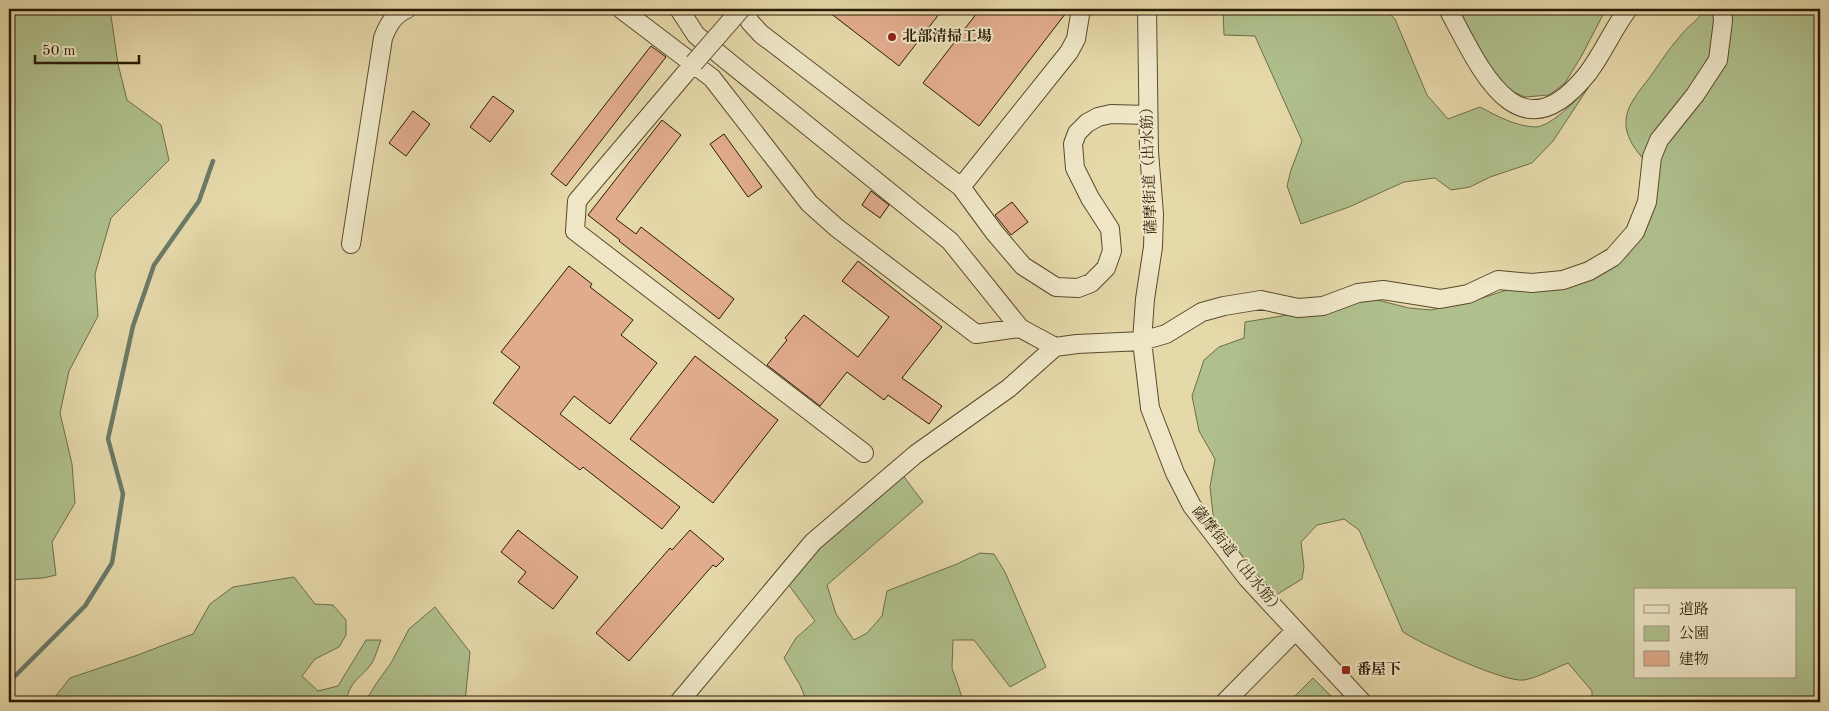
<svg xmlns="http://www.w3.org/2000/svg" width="1829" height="711" font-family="'Old Standard TT','Noto Serif JP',serif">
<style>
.green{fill:#afc08d;stroke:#6d6e48;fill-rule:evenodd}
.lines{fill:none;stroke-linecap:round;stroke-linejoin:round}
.stream{stroke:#6b7a68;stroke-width:4.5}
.building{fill:#e1ac8e;stroke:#2b1b04}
.minor-casing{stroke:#5a4a2d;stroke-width:20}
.minor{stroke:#eee6c7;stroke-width:18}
.minor-bridge-casing{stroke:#5a4a2d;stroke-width:20;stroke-linecap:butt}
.minor-bridge{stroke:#eee6c7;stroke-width:18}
.poi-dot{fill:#8f2418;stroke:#eee6c7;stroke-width:2}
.labels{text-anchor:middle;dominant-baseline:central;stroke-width:4;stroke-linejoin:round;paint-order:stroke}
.poi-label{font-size:15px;font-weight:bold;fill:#2b1b04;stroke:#eee6c7;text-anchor:start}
.street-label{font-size:15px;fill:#2b1b04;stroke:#eee6c7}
</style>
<rect width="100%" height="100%" fill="#e5d8a9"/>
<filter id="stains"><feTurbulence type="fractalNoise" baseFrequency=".004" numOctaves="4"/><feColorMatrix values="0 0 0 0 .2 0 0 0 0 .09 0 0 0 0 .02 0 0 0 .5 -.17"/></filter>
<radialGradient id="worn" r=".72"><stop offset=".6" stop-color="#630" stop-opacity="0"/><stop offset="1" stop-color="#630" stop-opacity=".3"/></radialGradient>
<path class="green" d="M9 9H110L118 64 127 100 161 125 169 160 111 218 95 274 98 316 69 371 60 413 72 464 75 503 52 542 56 575 43 578 9 580Z
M1223 9H1384L1395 19 1427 95 1448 119 1480 107C1497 116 1515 126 1535 127 1551 127 1577 99 1588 88L1553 141 1532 163 1490 177 1470 187 1451 190 1435 178 1404 182 1349 207 1301 224 1287 186 1291 170 1302 141 1255 36 1224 35Z
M1445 9H1606L1582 55 1565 83 1549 95 1525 97 1511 91 1496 77Z
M1705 9H1820V702H1592V691L1568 663C1555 668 1537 678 1524 680 1505 683 1421 644 1403 632L1359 530 1344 519 1317 525 1301 542 1304 567 1302 579 1276 595 1215 532 1210 487 1215 459 1199 431 1192 396 1204 360 1219 347 1244 338 1245 322 1319 310 1369 298 1409 308 1431 310 1473 301 1513 288 1565 286 1632 246 1656 172C1637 153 1615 131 1632 102 1637 93 1644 85 1650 77 1660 63 1670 47 1682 34 1690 24 1699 20 1705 9ZM1635 590H1795V677H1635Z
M895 465 923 502 827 585 836 614 854 640 867 633 882 616 887 591 957 564 980 553 994 554 1005 572 1046 667 1010 687 974 640H953L952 668 963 700 961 702H807L800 685 784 658 796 638 815 621 778 570Z
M294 577 315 604 333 605 346 620V635L339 647 315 659 302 676 318 691 338 686 366 640H381C378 647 376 656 372 663 362 678 350 679 346 702H51L70 678 135 656 193 634 210 604 233 587Z
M435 607 470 652 465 702H365L376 684 391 663 409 629Z
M1313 678 1337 702H1321L1319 701 1318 702H1289Z"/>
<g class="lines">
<path class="stream" d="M9 682 85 606 112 563 123 494 108 439 133 326 154 265 199 201 213 161"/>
</g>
<path class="building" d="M825 9H943L899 66Z
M980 9H1069L979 126 923 83Z
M651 46 666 57 566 186 551 174Z
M493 96 514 111 490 142 470 127Z
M413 111 430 124 406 156 389 143Z
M662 120 681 135 616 219 636 234 641 227 734 299 719 319 619 241 620 240 588 215Z
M724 134 762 187 748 197 710 144Z
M871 191 889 205 880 218 862 205Z
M1012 202 1028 222 1011 235 995 215Z
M858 261 942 327 902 378 942 406 929 424 888 395 884 400 847 372 820 406 767 365 787 340 785 338 804 315 858 357 889 317 842 281Z
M569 266 592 284 590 287 633 320 621 335 657 363 610 424 574 396 560 414 680 507 662 529 583 467 580 470 493 403 520 367 501 352Z
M695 356 778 420 713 503 630 439Z
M518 530 578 577 553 609 518 582 526 572 501 552Z
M690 530 724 559 716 567 713 565 629 661 596 633 670 548 672 550Z"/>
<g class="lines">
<defs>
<path id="minor" d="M621 9 712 78 809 203 837 228 976 334 1020 328
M679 9 696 35 725 59 950 241 1020 328 1055 347
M744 9 750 22 761 34 961 187 994 232 1023 266 1056 287 1078 288 1091 283 1106 268 1112 251 1110 229 1090 198 1075 168 1073 144 1077 133 1087 123 1098 117 1111 114 1148 115
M1147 9 1149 152 1154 214 1153 247 1145 299 1142 341 1150 408 1175 473 1192 506 1247 578 1362 702
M1448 9C1480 68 1518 161 1588 73 1603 53 1613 29 1628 9
M694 63 577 201 575 231 864 453
M961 187 1069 52 1076 39 1081 9
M351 244 383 38C388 25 394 14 407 9
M679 702 813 542 916 454 1009 388 1055 347 1077 344 1142 341 1166 334 1202 312 1224 306 1261 300 1298 308 1323 306 1358 293 1383 290 1440 299 1468 294 1498 280 1532 283 1563 280 1589 271 1613 257 1635 232 1647 202 1652 157 1659 140 1695 95 1718 60 1723 21 1722 9
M1225 702 1295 631"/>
</defs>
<use href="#minor" class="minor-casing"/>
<use href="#minor" class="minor"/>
<defs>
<path id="minor-bridge" d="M694 63 741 9"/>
</defs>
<use href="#minor-bridge" class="minor-bridge-casing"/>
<use href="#minor-bridge" class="minor-bridge"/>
</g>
<g class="poi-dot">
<circle cx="892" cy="37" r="5"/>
<rect x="1341" y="665" width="10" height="10" rx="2.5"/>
</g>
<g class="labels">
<g class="poi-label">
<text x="902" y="37">北部清掃工場</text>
<text x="1356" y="670">番屋下</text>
</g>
<g class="street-label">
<text transform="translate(1150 167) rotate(-92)">薩摩街道（出水筋）</text>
<text transform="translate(1237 561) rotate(51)">薩摩街道（出水筋）</text>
</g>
</g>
<rect width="1829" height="711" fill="none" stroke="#e5d8a9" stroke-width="30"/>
<rect x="10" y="10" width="1809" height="691" fill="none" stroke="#2b1b04" stroke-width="2.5"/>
<rect x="15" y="15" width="1799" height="681" fill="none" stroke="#2b1b04"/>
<rect x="1634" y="588" width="162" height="90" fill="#eee6c7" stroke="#a09579"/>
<rect x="1644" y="605" width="25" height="8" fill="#eee6c7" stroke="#a09579"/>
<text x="1679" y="614" font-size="15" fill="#2b1b04">道路</text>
<rect x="1644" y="626" width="25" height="15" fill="#afc08d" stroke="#a09579"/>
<text x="1679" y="638" font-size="15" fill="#2b1b04">公園</text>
<rect x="1644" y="651" width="25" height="15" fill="#e1ac8e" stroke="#a09579"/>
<text x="1679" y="664" font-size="15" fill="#2b1b04">建物</text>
<path d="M35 55v8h104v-8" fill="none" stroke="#2b1b04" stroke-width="2.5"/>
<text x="42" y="55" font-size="15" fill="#2b1b04" stroke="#eee6c7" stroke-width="4" paint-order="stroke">50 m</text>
<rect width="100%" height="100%" filter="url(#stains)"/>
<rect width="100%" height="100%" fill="url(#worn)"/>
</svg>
